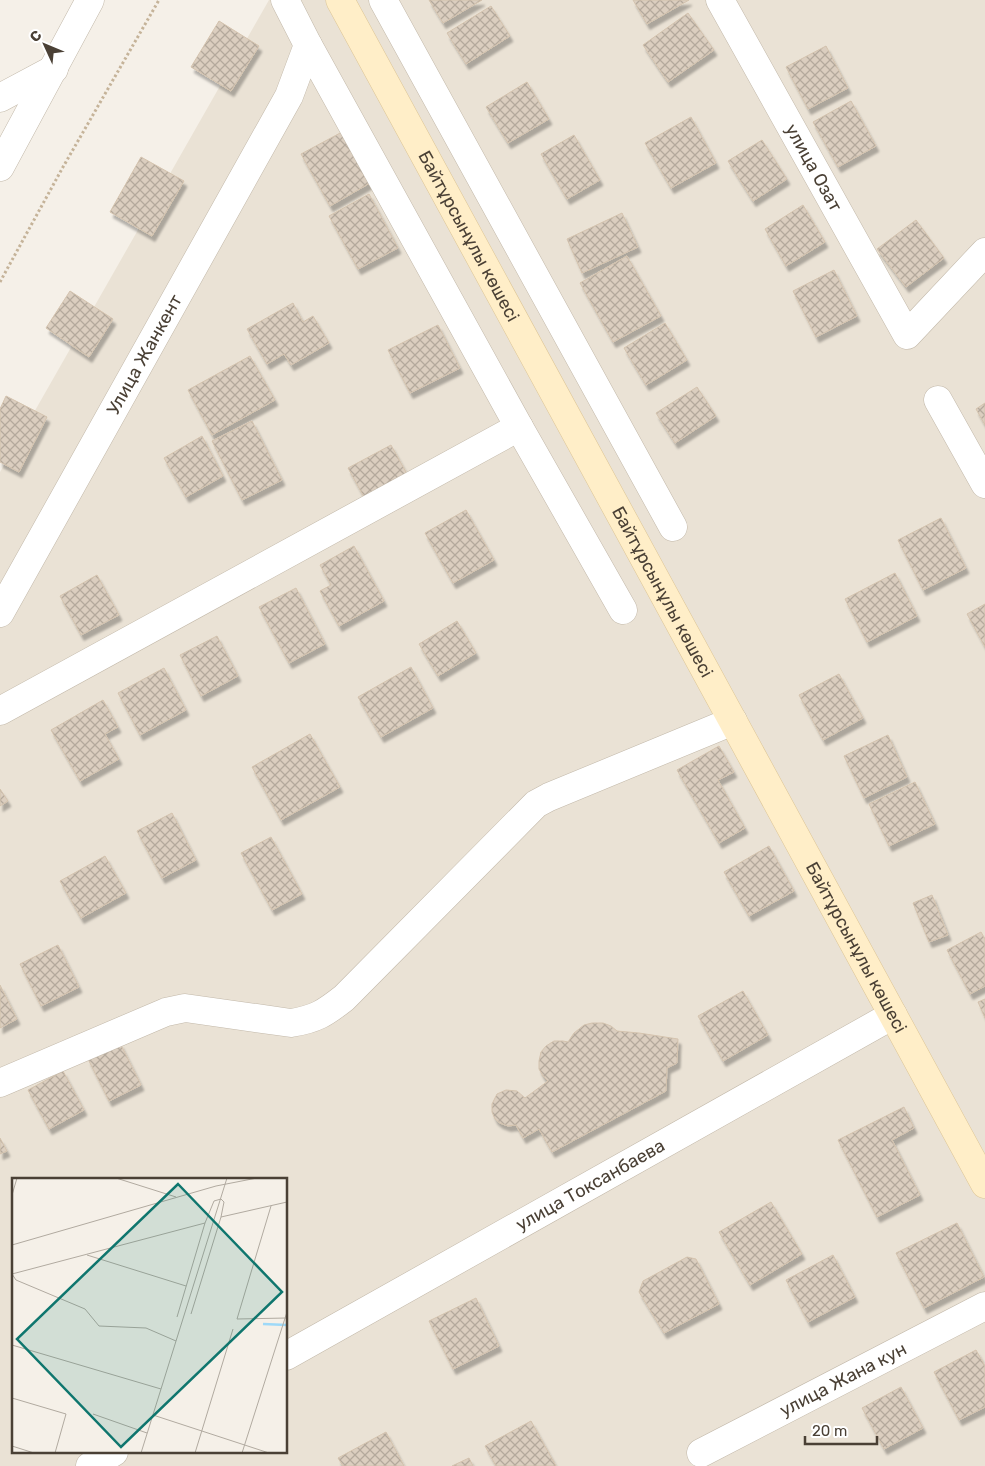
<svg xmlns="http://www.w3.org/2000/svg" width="985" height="1466" font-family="Rubik,sans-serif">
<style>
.residential{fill:#eae2d5;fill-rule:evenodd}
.building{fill:url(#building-cross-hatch);stroke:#d4c3ae;filter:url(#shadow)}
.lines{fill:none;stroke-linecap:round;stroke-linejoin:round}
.minor-casing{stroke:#c2b8a9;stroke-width:29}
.secondary-casing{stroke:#ddc595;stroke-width:29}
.path{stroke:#c5b399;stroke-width:3;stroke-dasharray:2.5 2.5;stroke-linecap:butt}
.minor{stroke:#fff;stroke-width:28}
.secondary{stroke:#ffeec8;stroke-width:28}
.labels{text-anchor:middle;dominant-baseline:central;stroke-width:4;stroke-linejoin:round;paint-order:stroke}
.street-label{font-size:18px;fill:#4a4035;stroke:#fff}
.inset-river{fill:none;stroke:#9ed9f8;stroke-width:2.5}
.inset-road{fill:none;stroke:#b1aaa0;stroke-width:1}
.view{fill:#0f766e;fill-opacity:0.15;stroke:#0f766e;stroke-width:2.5}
.inset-edge{fill:none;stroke:#4a4035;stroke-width:2.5}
</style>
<defs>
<pattern id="building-cross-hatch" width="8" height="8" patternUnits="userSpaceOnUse" patternTransform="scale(1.25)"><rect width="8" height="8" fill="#dbcebf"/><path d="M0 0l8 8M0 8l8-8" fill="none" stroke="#b4a99c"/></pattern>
<filter id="shadow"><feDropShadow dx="3" dy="5.5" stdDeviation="1" flood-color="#0004"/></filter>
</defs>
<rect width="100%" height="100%" fill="#f5f0e8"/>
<path class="residential" d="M269 0H985V1466H0V472ZM14 1180H286V1452H14Z"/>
<path class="building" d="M429 0H482L443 23Z
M633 0H689L647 24Z
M491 6 510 36 466 64 447 33Z
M688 13 714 50 668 82 643 45Z
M219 21 259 46 231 91 191 67Z
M826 46 848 88 808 109 786 67Z
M527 82 549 119 508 143 486 107Z
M851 101 876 146 838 167 813 122Z
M691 117 716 163 671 188 645 143Z
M342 132 370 183 330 206 301 154Z
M574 135 600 180 567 199 541 154Z
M762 140 787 179 753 201 728 161Z
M141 157 184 181 152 236 110 212Z
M369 194 398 248 358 269 329 216Z
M803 205 825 242 786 266 765 229Z
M622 213 638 247 582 273 567 239Z
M916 220 944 258 906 287 877 249Z
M627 256 661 316 613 342 580 283Z
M834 270 857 316 816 337 793 291Z
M70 291 113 319 89 357 46 328Z
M293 303 303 322 313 316 329 343 291 365 284 354 267 364 247 329Z
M665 323 687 360 646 385 624 348Z
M438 325 460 368 410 393 388 350Z
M250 356 275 400 212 435 188 390Z
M697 387 716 416 675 443 656 413Z
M6 396 47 417 19 472 0 462V409Z
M985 403V425L976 409Z
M252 421 282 480 242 500 212 441Z
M202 436 223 476 186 497 164 458Z
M391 445 407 474 364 497 348 468Z
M466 510 494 560 453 583 425 533Z
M941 518 966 568 923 590 898 540Z
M354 546 384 601 339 626 320 591 331 585 320 565Z
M895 573 917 616 867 642 845 599Z
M97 575 119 615 81 635 60 596Z
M296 588 325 644 289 663 259 607Z
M985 604V647L967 614Z
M457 621 476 653 438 676 419 644Z
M217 636 238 676 201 696 180 655Z
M411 667 433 708 381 737 358 697Z
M164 668 186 710 140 735 118 693Z
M839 674 863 718 823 740 799 695Z
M103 700 118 727 105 734 119 759 80 781 51 730Z
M310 734 340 787 281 820 252 767Z
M888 735 907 777 864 798 844 756Z
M719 746 734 772 718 780 745 828 719 843 677 770Z
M915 782 935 824 889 846 869 804Z
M0 789 8 801 0 806Z
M172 813 196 860 162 878 137 831Z
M271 837 302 894 272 910 241 853Z
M769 846 794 891 749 916 724 872Z
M105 856 126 893 81 918 60 881Z
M932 895 948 935 929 942 913 903Z
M981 932 985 939V986L970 994 947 950Z
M58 945 79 987 41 1006 20 964Z
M0 985 17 1019 0 1028Z
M743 991 768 1035 723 1061 698 1016Z
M985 999V1018L978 1002Z
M592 1023H603L611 1026 617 1031 639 1033 678 1039 677 1063 667 1068 666 1091 552 1152 539 1129 523 1138 516 1125 508 1126 500 1123 495 1119 492 1112V1104L497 1094 506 1090 517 1091 525 1098 548 1081 543 1076 539 1069V1061L541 1052 546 1046 554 1041H563L568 1042 574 1033 584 1025Z
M120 1043 141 1085 109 1101 88 1059Z
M63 1071 84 1110 49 1129 28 1090Z
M904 1107 914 1128 892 1140 920 1195 877 1217 838 1140Z
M0 1138 7 1151 0 1154Z
M771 1202 802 1254 750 1285 719 1232Z
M957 1223 984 1277 924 1308 896 1253Z
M833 1255 855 1297 808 1322 786 1280Z
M687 1257 696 1259 719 1304 664 1333 639 1292 643 1281Z
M476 1298 499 1346 453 1369 429 1321Z
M976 1350 985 1366V1407L959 1420 934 1372Z
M901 1387 923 1428 884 1449 862 1408Z
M531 1421 556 1466H496L485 1446Z
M386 1432 404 1466H343L338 1458Z
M469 1458 473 1466H452Z"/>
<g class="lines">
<defs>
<g id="minor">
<path d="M285 0 308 45"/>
<path d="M383 0 673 527"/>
<path id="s1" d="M720 0 907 335 985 252"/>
<path d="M0 98 54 69"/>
<path d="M0 167 90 0"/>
<path d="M938 400 985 484"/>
<path id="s2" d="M0 613 289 96 308 45 519 427 623 610"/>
<path d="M0 711 519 427"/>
<path d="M0 1083 166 1012 185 1008 291 1023C316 1019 325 1013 344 998L536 804 549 797 733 721"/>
<path id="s3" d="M286 1356 893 1015"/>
<path id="s4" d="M701 1453 985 1306"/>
<path d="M90 1466 114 1452"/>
</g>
<g id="secondary">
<path id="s5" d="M340 0 985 1184"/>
</g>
</defs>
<use href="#minor" class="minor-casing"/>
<use href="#secondary" class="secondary-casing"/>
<path class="path" d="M0 282 63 167 159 0"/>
<use href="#minor" class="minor"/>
<use href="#secondary" class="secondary"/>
</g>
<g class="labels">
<g class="street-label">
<text stroke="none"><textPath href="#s1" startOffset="192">улица Озат</textPath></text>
<text stroke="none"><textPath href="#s5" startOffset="269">Байтұрсынұлы көшесі</textPath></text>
<text stroke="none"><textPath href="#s2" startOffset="296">Улица Жанкент</textPath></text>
<text stroke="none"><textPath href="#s5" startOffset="674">Байтұрсынұлы көшесі</textPath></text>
<text stroke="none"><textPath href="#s5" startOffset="1079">Байтұрсынұлы көшесі</textPath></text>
<text stroke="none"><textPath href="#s3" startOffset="349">улица Токсанбаева</textPath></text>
<text stroke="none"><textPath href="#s4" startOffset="160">улица Жана кун</textPath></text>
</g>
</g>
<g transform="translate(12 1178)">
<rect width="275" height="275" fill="#f5f0e8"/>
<path class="inset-river" d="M251 146 275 147"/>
<path class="inset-road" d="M104 0 164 19M0 17 5 0M259 28 225 141 275 140M193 45 202 23 209 21 212 24 209 39M0 67 204 8 245 0M75 77 174 108M0 96 193 45 165 139M0 96 4 102 73 131 87 148 134 150 164 163M179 136 209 39 275 24M0 167 149 211M0 220 54 236 43 275M81 236 135 255M141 237 257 275M0 268 22 275M129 275 215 0M183 275 221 151M230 275 275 134"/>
<path class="view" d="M166 6 270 114 109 269 5 161Z"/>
<rect width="275" height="275" class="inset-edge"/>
</g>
<g transform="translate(45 45) rotate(314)" stroke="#ffffff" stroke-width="4" paint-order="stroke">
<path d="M0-4L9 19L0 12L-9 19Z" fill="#4a4035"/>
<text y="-8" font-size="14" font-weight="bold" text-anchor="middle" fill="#4a4035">С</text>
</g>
<path d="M805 1436v8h72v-8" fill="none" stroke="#4a4035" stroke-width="2.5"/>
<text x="812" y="1436" font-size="15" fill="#4a4035" stroke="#ffffff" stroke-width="4" paint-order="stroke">20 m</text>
</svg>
